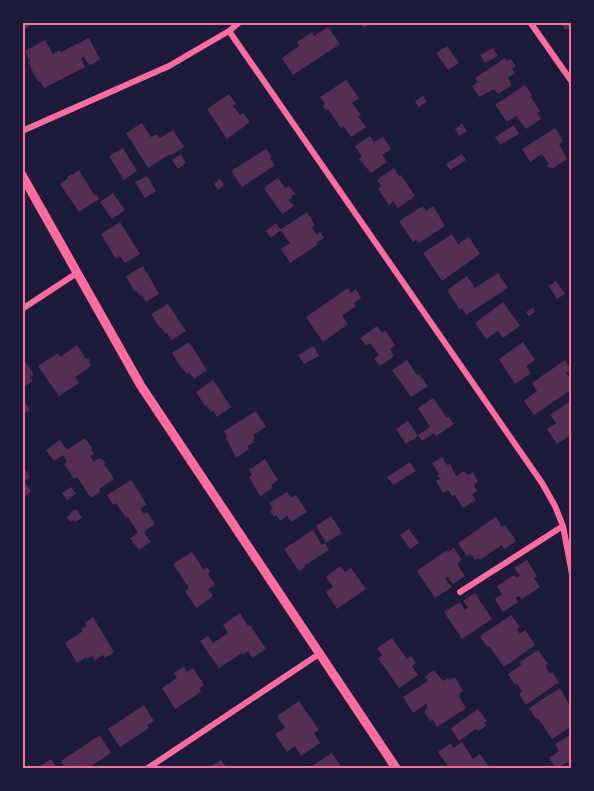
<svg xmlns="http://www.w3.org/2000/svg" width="594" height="791" font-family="Montserrat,sans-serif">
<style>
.building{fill:#542f53}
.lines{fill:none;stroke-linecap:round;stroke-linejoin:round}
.minor{stroke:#ff6b9d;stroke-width:6}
.tertiary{stroke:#ff6b9d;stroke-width:9}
.neatline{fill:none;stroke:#ff6b9d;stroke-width:2}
</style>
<rect width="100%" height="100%" fill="#1b1b3a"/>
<path class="building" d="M22 22H35L25 29Z
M360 22H375L370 26 369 24 364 28Z
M560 22H572V27L565 30Z
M328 27 340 44 293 75 282 58 299 46 297 42 312 32 314 36Z
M89 38 100 59 92 65 91 64 89 65 84 57 81 58 85 67 44 88 40 81 38 82 28 62 30 61 25 51 45 40 53 54 60 50 61 52Z
M447 46 459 63 448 70 436 53Z
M493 48 498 56 485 63 480 55Z
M505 58 507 61 511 59 516 66 512 69 515 73 508 78 512 85 498 94 494 89 479 97 472 86 478 82 475 78Z
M346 80 359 98 352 103 361 115 358 116 366 127 351 137 344 127 341 128 328 109 326 111 323 106 325 104 320 97Z
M525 85 532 95 530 96 540 111 537 113 541 119 526 129 516 116 507 122 495 105Z
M229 94 236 104 233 106 240 115 243 113 250 122 227 139 207 109Z
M423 96 427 102 418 107 415 101Z
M142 123 151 137 157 134 160 138 173 130 184 147 171 155 170 154 148 168 126 133Z
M462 124 467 131 459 136 455 129Z
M514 125 519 134 500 145 495 137Z
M555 128 563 141 559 144 567 159 552 169 551 167 549 168 547 165 549 164 542 154 530 162 522 149Z
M370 136 374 142 383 137 391 149 382 155 387 162 371 173 359 159 362 157 355 146Z
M123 148 137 171 124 180 109 156Z
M266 149 272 157 270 158 275 165 242 187 231 171Z
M181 154 186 163 178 169 172 160Z
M462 154 466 160 450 170 446 164Z
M394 168 399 176 401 175 415 196 398 208 393 201 389 205 378 189 381 186 377 180Z
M79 170 94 195 96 194 99 199 79 212 60 184 68 178 67 177 71 174 72 175Z
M147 176 156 191 145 198 135 182Z
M278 178 285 188 289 186 295 194 291 196 292 198 289 200 294 206 282 214 264 188Z
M220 179 224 185 218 190 214 184Z
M113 193 125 210 112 219 100 202Z
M423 206 426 211 433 206 445 226 419 243 416 240 413 242 399 221Z
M307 212 315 225 312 227 317 235 320 232 324 238 316 243 318 244 290 263 281 249 290 243 280 230Z
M120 222 140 254 125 263 120 256 116 259 101 234Z
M276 223 281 230 271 238 266 231Z
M452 234 458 244 469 237 480 254 442 281 423 253Z
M143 266 159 294 146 302 142 295 140 296 136 290 134 291 126 276Z
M498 273 508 288 466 315 462 308 460 310 447 290 467 276 475 288Z
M556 281 565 294 557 299 549 286Z
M348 288 351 293 356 289 361 298 354 303 356 306 342 316 348 324 323 342 306 317Z
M503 302 520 326 503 338 498 331 486 339 475 323Z
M168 304 186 331 172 340 167 333 165 334 161 327 160 328 151 314Z
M533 308 535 312 529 316 526 312Z
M377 326 382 333 385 330 395 345 390 349 394 356 380 366 374 359 379 355 370 343 366 346 360 338Z
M189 342 207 370 194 379 189 372 187 374 182 368H181L172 353Z
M523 342 535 360 526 366 531 373 515 384 499 359Z
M77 345 86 359 88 358 90 361 89 362 91 366 75 377 79 383 59 396 38 366 58 353 60 357Z
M314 346 319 356 304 364 298 355Z
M24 359 34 375 30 377 33 381 22 388V360Z
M407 360 417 375 419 374 428 386 411 397 392 370Z
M565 360 571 370 566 373 572 380V389L534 415 524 401 537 391 532 383Z
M213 380 231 407 217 417 213 410 211 412 206 405 205 406 196 392Z
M22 398 30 410 22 415Z
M433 398 447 418 449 417 454 424 436 436 434 433 422 441 418 435 430 427 418 408Z
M572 400V434L557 444 547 429 556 423 550 415Z
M256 411 266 427 253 435 255 439 253 440 254 442 248 446 249 449 236 458 226 438 227 436 224 431Z
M408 421 418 436 406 444 396 429Z
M85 438 92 448 91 449 94 454 90 456 94 462 99 458 103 460 105 463 104 466H106L114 479 99 489 100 492 91 498 77 477 74 479 64 464 67 462 63 455 54 461 46 450 60 440 67 450Z
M442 457 447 465 450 464 456 476 464 471 468 475 473 472 478 481 474 486 477 491 472 494 476 500 463 508 455 495 452 496 448 490 443 493 436 481 440 479 437 475 439 474 432 463Z
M265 459 278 480 271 485 273 488 260 496 249 477 252 475 249 470Z
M410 462 416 471 393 485 387 477Z
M22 465 30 477 24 481 31 492 22 498Z
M131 480 147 505 140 508 144 514 147 512 155 524 144 532 151 542 139 550 130 538 138 533 128 517 126 518 116 503 113 505 107 495Z
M71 487 76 494 67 500 62 493Z
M287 492 291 498 296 495 307 512 291 522 287 516 280 521 276 515 274 517 270 511 273 509 269 503Z
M76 509 82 518 75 522 73 520 70 522 67 517 71 514 70 513Z
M331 516 342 533 326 543 316 526Z
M496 517 502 527 505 525 516 541 504 549 502 545 480 560 479 558 475 560 470 554 467 556 458 543Z
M409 529 419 543 410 549 400 535Z
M313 530 322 545 325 543 329 550 304 566 305 567 299 571 284 549Z
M454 548 462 560 457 564 465 576 453 584 448 577 445 579 452 587 435 598 417 571 447 550 448 552Z
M192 552 204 570 207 567 210 572 208 574 215 585 208 589 213 596 196 608 185 591 189 588 173 564Z
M527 560 537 576 534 578 540 587 522 599 519 596 516 598 518 602 503 612 495 599 502 594 497 586 514 575 516 578 520 576 514 568Z
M340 566 345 572 351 568 366 589 337 609 326 592 333 587 326 577Z
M475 593 492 619 462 639 444 612 460 602 465 610 468 608 463 601Z
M240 613 248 626 250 625 266 649 252 658 248 651 243 655 242 653 219 668 200 641 208 636 213 643 228 633 223 625Z
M511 615 520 627 517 629 520 634 525 630 535 645 504 667 489 646 487 647 480 636Z
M93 617 114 652 105 658 103 655 95 660 92 656 87 659 86 657 77 663 65 643 83 631 81 629 87 626 85 623Z
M392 638 407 659 411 656 416 663 412 666 418 675 399 688 378 658 382 655 377 648Z
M538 650 548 664 545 665 550 674 552 672 559 682 526 705 519 694 522 692 517 683 515 685 508 674 521 665 520 662Z
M184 667 187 672 193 668 204 685 199 688 201 692 175 709 162 688 177 678 174 673Z
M434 670 443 681 448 678 449 680 455 677 463 691 459 694 460 696 459 697 466 708 437 727 433 720 430 721 424 711 428 708 426 704 413 713 403 697 428 681 425 676Z
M560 688 570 706 572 705V726L552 739 538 718 536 719 529 708Z
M299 701 319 730 314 733 320 743 301 756 295 746 287 752 275 734 285 728 277 716Z
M144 705 154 721 147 725 149 728 120 747 108 729Z
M478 709 487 721 484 723 486 726 478 731 476 729 459 741 451 728Z
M572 734V767L568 762 556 768 549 758 559 751 555 744Z
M100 735 111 753 88 768H66L61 761Z
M462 742 473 759 480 754 490 768H449L438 752 451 743 453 748Z
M332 753 342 768H315L313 765Z
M51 759 57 768H37Z
M221 760 227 768H208L218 762Z"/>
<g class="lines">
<path class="minor" d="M530 22 572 82
M229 31 542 483 555 506 563 526 572 574
M22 131 169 66 229 31 240 22
M22 309 77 273
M460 592 563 526
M148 768 319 654"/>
<path class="tertiary" d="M22 175 141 386 396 768"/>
</g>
<rect width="594" height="791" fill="none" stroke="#1b1b3a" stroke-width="48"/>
<rect x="24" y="24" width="546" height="743" class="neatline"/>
</svg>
